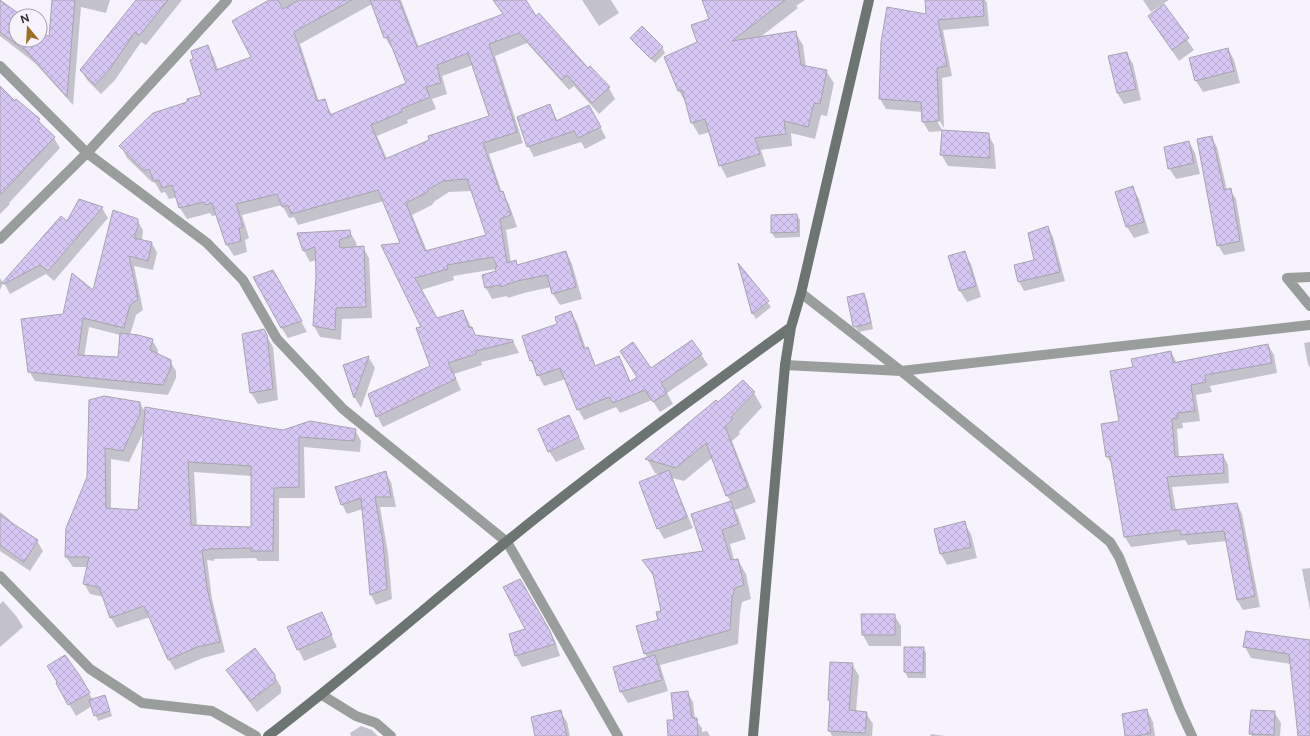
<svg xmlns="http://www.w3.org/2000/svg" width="1310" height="736" font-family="Figtree,sans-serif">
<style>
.shadow{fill:#0003;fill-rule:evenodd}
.building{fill:url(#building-cross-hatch);stroke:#a7a4ae;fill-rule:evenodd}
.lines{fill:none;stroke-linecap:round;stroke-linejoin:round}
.street{stroke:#999e9c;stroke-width:10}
.secondary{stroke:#6d7572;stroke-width:10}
</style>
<defs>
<pattern id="building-cross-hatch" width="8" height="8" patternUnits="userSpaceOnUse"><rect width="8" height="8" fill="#d7c7f5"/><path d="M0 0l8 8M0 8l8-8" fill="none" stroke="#b9abd2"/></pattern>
</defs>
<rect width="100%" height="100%" fill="#f6f3fd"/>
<path class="shadow" d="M0 0 20 16H16V40H40V31L50 39 53 0H110L106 13 81 7 73 105 35 63 0 36Z
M137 0H182L146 45 141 42 115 80 101 94 87 80 81 70Z
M271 0H401L419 48 504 15 493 0H524L536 17 587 70 609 88 615 99 599 114 574 86 569 90 527 43 495 56 523 143 489 154 502 193 509 204 517 227 506 230 511 263 515 262 518 266 566 252 572 264 582 299 560 305 553 294 551 287 524 293 508 298 507 296 492 299 486 288 483 275 497 271 496 269 453 276 454 280 421 290 437 319 463 311 476 336 513 341 519 353 481 362 482 365 454 374 461 390 383 427 377 416 431 366 402 244 384 201 298 225 294 217 289 218 282 205 242 215 249 238 245 240 247 252 234 256 227 245 217 215 212 216 210 213 187 219 180 208 177 197 169 199 165 192 161 193 154 181 152 182 127 158 121 146 189 102 202 95 195 59 208 46 214 58 218 70 253 57ZM372 4 385 37 392 49 393 48 407 84 332 115 324 100 319 102 300 44ZM473 65 490 117 387 159 377 136 408 123 407 120 436 109 432 99 447 94 442 76ZM472 191 487 236 427 251 412 215 432 205 435 201 449 192Z
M582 0H611L619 13 599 26Z
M703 0H805L796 6 798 8 759 38 795 32 803 45 806 67 826 71 834 83 827 116 821 115 815 139 791 133 792 146 761 150 766 166 727 178 720 165 710 132 699 135 692 123 686 103 679 91 665 57 698 43 710 20Z
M926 0H985L987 3 989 26 943 30 952 76 942 78 944 128 937 117 935 118 943 131 988 134 994 145 996 169 948 166 941 154 943 131 929 132 923 122V112L886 109 880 99 927 15Z
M1143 0H1169L1151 12Z
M1164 6 1194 50 1179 61 1149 17Z
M632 38 662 47 665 53 655 63 635 44Z
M1228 49 1234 60 1240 83 1203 92 1196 81 1190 58Z
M1126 53 1133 64 1141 100 1124 104 1117 93Z
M0 87 15 102 39 120 43 128 54 138 60 148 9 203 10 204 0 214Z
M550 105 558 122 595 117 606 138 585 149 581 142 534 157 528 146Z
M1211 137 1217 147 1227 190H1230L1236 199 1245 251 1224 255 1218 245Z
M1189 142 1195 153 1200 174 1176 179 1169 168Z
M1132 187 1139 199 1149 233 1134 238 1127 227Z
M80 201 102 208 108 218 54 281 46 274 10 294 4 283 67 223Z
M797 215 800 220V237L775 238 772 233Z
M137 220 143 230 142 241 152 243 157 253 153 270 134 266 143 310 136 315 130 335 152 340 158 350 157 355 170 361 176 371V378L168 395 35 381 29 371 64 315 94 292ZM89 327 120 335 119 358 84 357Z
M1048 227 1053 237 1065 281 1024 291 1019 282 1015 265 1036 260Z
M349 231 356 242 357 248 363 247 369 258 372 318 342 319 341 340 320 337 314 326 317 275 316 260 310 262 304 251Z
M964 253 971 264 981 297 967 302 960 291 950 257Z
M740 267 771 307 756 319 753 314Z
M0 278 3 283 0 290Z
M279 282 307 332 288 338 281 327Z
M863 295 867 300 873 329 859 332 854 325Z
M571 312 577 323 586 349 587 348 596 366 619 357 625 368 631 383 692 341 708 365 667 393 673 404 660 412 652 400 620 413 616 407 584 420 578 409 566 379 544 386 531 361 523 337 559 324Z
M263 330 273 347 278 400 258 404 251 393Z
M1310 342V368L1308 364 1304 343Z
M1268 345 1274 355 1277 373 1210 386 1212 392 1196 395 1200 421 1182 423 1183 428 1177 429 1179 457 1223 455 1228 465 1229 483 1172 487 1176 511 1237 504 1242 514 1260 607 1243 610 1237 600 1227 541 1188 545 1185 540 1131 547 1125 537 1113 466 1107 457 1121 422 1134 367 1171 352 1177 363Z
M369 358 375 368 361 408 355 398 345 365Z
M754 393 762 407 739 432 740 434 732 441 756 502 735 510 738 516 746 539 730 544 734 560H738L746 574 751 599 742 602 740 613 738 644 660 665 668 691 628 703 621 692 614 667 647 658 645 653 662 612 655 579 643 560 704 552 731 502 727 496 712 458 684 481 672 478 693 528 664 539 658 528 661 475 655 473 647 459 718 403Z
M90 401 139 402 146 413 283 431 355 430 361 441 360 452 304 447 305 498H279V561H258L256 558 214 559V561L207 560 212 599 225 652 203 658 175 670 169 660 150 617 117 628 111 618 104 597 90 594 84 583 88 567H73L66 557 88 478ZM145 429 139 511 111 509V459L129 462ZM194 472 252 476V528L197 526Z
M569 416 585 449 556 462 549 451Z
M385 472 391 482 396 507H380L388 553 392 599 376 605 371 595 363 509 347 514 342 504Z
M0 512 10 520 12 524 37 541 43 551 30 571 0 551Z
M964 523 971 534 977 558 947 565 941 554Z
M1310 568V610L1302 569Z
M520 580 556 643 560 656 522 667 516 656 526 629Z
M3 601 17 617 23 627 0 647V604Z
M321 613 337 647 304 661 288 628Z
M894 615 901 626V646H869L863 635Z
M1310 641V716L1291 664 1251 658 1245 647Z
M905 648H923L926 653V678H908L905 672Z
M852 664 859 676 856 712 866 713 873 724 872 736H832L829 730 831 704 829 700Z
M228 670 274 675 281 687V693L257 712 234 681Z
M79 677 93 700 105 696 112 716 98 721 92 706 76 716 57 683Z
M687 692 693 702 695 719 702 728V732L707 731 710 736H669Z
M1147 710 1153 722 1155 736H1126Z
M560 711 567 722 570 736H536Z
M1274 712 1281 723 1280 736H1252L1250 733Z
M361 726 372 730 378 736H351L350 733Z
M931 734 945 736H930Z"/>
<path class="building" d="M0 0 22 16H16V40H40V30L49 37 52 0H75L67 97 26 51 0 32Z
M136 0H168L139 36 135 32 109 70 95 85 80 70Z
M269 0H278L283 9 299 0H352L294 32 317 101 325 99 330 115 406 83 388 37 384 38 370 0H399L417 47 503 14 493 0H526L536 16 539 13 588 68 590 66 610 87 592 103 567 75 562 80 519 33 489 44 517 132 483 143 500 192 503 191 511 215 500 219 507 263 516 260 517 265 566 251 576 287 552 294 547 275 517 281 501 287 500 285 485 288 482 275 496 271 495 268 497 267 493 257 447 265 448 269 415 278 437 318 463 310 469 328 472 327 475 335 513 340V342L475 351 476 354 448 363 456 379 376 417 368 394 430 366 416 328 421 327 381 245 400 243 378 190 291 214 288 205 282 207 277 194 236 204 243 227 239 228 241 241 226 245 212 203 205 205 204 202 179 208 172 185 162 188 159 180 154 182 149 169 144 171 119 146 153 113 187 102V99L201 95 190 60 193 59 191 51 208 45 216 70 251 57 232 21ZM468 53 489 116 428 136 429 140 385 159 371 125 402 112 401 109 430 97 426 87 441 83 437 65ZM467 179 486 235 425 251 406 203 426 193 429 189 443 181Z
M702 0H785L732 41 796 31 801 65 827 70 820 104 814 103 808 127 784 121 786 134 755 138 760 154 719 166 705 119 691 123 682 90 678 91 664 57 697 42 691 25 709 19Z
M925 0H983L984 16 938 20 947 66 937 68 939 121 922 122 921 102 879 99 881 42 887 7 926 14Z
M1164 4 1189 38 1172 50 1148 16Z
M642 26 663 47 651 59 630 38Z
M1228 48 1234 71 1195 81 1189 58Z
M1127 52 1136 89 1117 93 1108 56Z
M0 86 15 101 16 99 40 119 38 121 55 137 0 195Z
M550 104 556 121 589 105 601 127 578 138 574 131 527 147 517 117Z
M942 130 989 133 990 158 940 155Z
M1212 136 1224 190 1231 188 1240 241 1217 246 1197 139Z
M1189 141 1194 163 1168 169 1164 147Z
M1133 186 1144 222 1126 227 1115 192Z
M79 199 103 207 48 271 40 265 4 284 2 283 61 216 67 221Z
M113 210 138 219V226L134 238 152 242 148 261 129 256 138 299 130 305 124 328 83 318 78 355 118 357 120 333 138 335 153 339 150 350 171 360V367L163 385 28 372 21 319 63 314 72 273 93 290Z
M797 214 798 232 771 233V215Z
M1048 226 1060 272 1018 282 1014 265 1034 260 1028 233Z
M350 230 351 236 339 240 340 248 364 246 366 307 336 308 335 330 313 326 316 275 315 247 303 251 297 233Z
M965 251 976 286 959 291 948 256Z
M738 263 769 301 752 314Z
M273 270 302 321 281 328 253 277Z
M864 293 871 323 855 327 853 326 847 297Z
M571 311 584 349 588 347 595 366 619 356 630 382 637 377 620 351 633 342 651 368 692 340 702 354 661 383 667 393 653 402 645 390 613 403 609 397 577 410 560 368 537 376 532 360 530 361 522 336 557 324 555 317Z
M264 329 267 335 273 389 250 393 242 334Z
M1268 344 1272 363 1205 375 1206 382 1191 385 1195 411 1177 413 1178 418 1172 419 1175 457 1223 454 1224 473 1167 477 1172 510 1237 503 1255 596 1237 600 1224 531 1181 535 1180 530 1124 537 1110 456 1106 457 1101 424 1119 421 1110 371 1133 367 1131 359 1171 351 1173 363Z
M369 356 354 398 343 365Z
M743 380 755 392 731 417 733 419 725 426 748 487 726 496 706 443 676 468 645 459 716 400 718 402Z
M104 396 140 402V414L123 451 105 448 106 508 138 510 145 407 283 430 310 421 356 429 354 441 299 437V487L274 488 273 551H251V548L208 549V550H202L207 588 220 642 197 647 168 660 144 606 110 618 99 587 83 584 89 557H65L66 528 87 477 89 400ZM188 462 251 466V527L191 525Z
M569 415 579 437 548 452 538 429Z
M669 470 687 517 657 529 639 482Z
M386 471 391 497H375L383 542 387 589 370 595 361 498 341 505 335 487Z
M731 501 738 524 722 530 731 560 738 559 744 585 735 588 732 598 730 630 644 654 636 626 658 620 656 612 661 611 653 574 642 560 703 551 691 514Z
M0 515 38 540 24 562 0 545Z
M965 521 971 547 940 554 934 529Z
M520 579 550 631 555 644 515 656 509 634 525 629 503 587Z
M322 612 332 635 297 650 287 627Z
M861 614H895V635H862Z
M1246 631 1310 640V736H1298L1289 654 1243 647Z
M904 647H924L923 673 904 672Z
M255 648 275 675V682L250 701 226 670Z
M65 655 80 676 90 693 68 705 56 683 57 682 47 666Z
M655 655 662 680 620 692 613 667Z
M830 662 853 663 849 710 867 712 865 733 828 731 830 700H828Z
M688 691 692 718H697L698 736H668L667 720H674L671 693Z
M105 695 110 711 94 716 89 700Z
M1147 709 1151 733 1136 736H1125L1122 714Z
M561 710 567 736H535L531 717Z
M1251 710 1275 711 1274 735 1249 734Z"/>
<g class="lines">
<path class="street" d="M0 66 87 153 207 243 243 280 277 339 343 409 507 542 618 736
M0 239 87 153 227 0
M1287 278 1310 306
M1287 278 1310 277
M801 293 901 371 1110 542 1119 557 1180 710 1192 736
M785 365 901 371 1310 325
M0 576 90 669 142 703 212 711 256 736
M322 695 356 716 376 723 391 736"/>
<path class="secondary" d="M268 736C349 674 426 607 506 542 598 467 695 397 791 327
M753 736 785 365 791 327 801 293 869 0"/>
</g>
<g transform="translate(28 28) rotate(342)"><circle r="19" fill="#f6f3fd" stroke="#a5a3ab"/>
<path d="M0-3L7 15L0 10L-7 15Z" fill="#9e6d21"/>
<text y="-6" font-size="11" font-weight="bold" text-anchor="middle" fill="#2c2b2f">N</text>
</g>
</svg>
